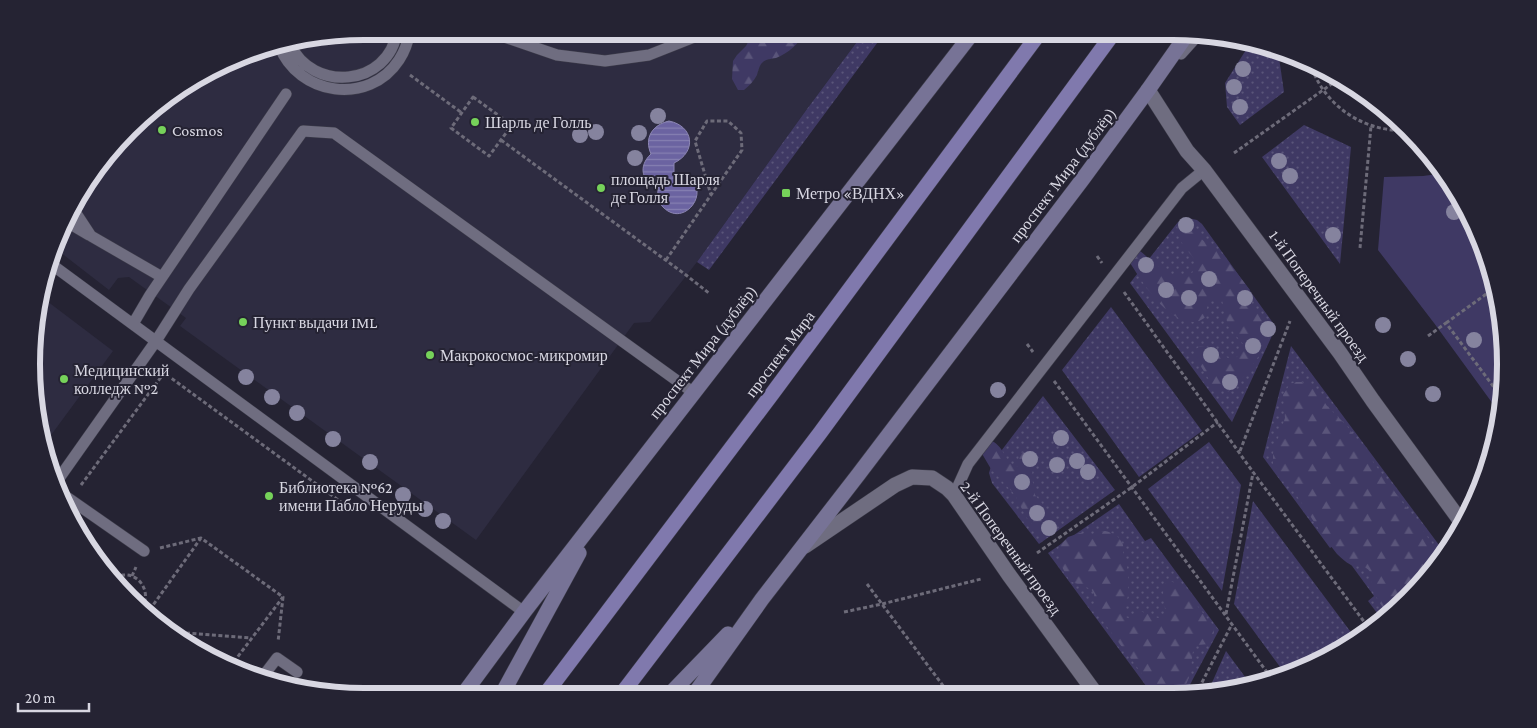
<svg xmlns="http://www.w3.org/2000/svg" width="1537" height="728" font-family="'Crimson Pro',serif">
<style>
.built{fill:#2e2c41}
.grass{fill:url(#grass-dots)}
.forest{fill:url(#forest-firs)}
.park{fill:#3f3964}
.water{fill:url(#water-rules);stroke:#8c86b4}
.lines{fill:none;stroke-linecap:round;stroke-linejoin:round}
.lane-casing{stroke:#3e3d4a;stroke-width:12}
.street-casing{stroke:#3e3d4a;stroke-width:16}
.secondary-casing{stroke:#3e3d4a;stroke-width:16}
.primary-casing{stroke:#3e3d4a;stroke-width:16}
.path{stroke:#6d6b79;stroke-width:3;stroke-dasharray:4 2.5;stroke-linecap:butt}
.lane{stroke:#6f6d80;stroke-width:11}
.street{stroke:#6f6d80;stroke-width:15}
.secondary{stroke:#777396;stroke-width:15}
.primary{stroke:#8079ad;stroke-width:15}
.tree{fill:#85839e}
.poi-dot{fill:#76d25a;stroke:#252333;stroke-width:2}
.labels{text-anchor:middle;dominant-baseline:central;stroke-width:4;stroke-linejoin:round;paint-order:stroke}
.poi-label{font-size:16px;fill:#d8d7e2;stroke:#252333;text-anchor:start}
.street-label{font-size:16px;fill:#d8d7e2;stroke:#252333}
.rim{fill:none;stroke:#d8d7e2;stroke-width:6}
</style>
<defs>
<pattern id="grass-dots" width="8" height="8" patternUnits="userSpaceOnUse" patternTransform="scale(1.25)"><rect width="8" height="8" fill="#3f3964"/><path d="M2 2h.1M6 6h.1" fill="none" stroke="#5a557a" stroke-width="1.8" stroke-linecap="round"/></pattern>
<pattern id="forest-firs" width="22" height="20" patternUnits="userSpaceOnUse" patternTransform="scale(1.25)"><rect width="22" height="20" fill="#3f3964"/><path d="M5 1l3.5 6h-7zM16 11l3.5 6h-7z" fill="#5a557a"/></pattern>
<pattern id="water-rules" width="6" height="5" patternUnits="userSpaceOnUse" patternTransform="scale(1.25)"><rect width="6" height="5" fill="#6b63a1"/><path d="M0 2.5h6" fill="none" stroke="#8680b2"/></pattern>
</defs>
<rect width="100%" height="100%" fill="#252333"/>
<path class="built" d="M364 31H865L807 109 697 262 650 322 634 323 476 540 180 326 186 318 129 277 118 278 109 290 56 249 76 197 145 114 198 76 257 49Z
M39 295 113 351 43 446 34 408 38 299Z"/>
<path class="grass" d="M865 31H886L709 270 697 262 807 109Z
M1251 42 1278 51 1284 92 1240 125 1227 107 1225 83Z
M1304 125 1351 147 1340 264 1262 157Z
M1188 218 1197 220 1202 224 1276 327 1232 422 1130 283 1178 222Z
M1111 307 1202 431 1139 477 1062 370Z
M1291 346 1445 553 1437 566 1383 621 1368 601 1374 596 1336 544 1330 548 1263 457Z
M1043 396 1115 490 1039 544 992 483 989 473 992 463Z
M1209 442 1241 485 1222 591 1148 489Z
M1253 501 1356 639 1301 671 1286 675 1234 604Z
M1119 504 1145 541 1151 538 1219 630 1185 694H1152L1048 553Z
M1226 651 1251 685 1217 694H1207Z"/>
<path class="forest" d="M754 31H804C800 44 788 53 776 58 771 59 765 59 761 64 759 67 758 71 757 75 754 81 749 86 744 90H738L732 79 733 61 737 55 746 46Z
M1184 220 1192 222 1200 238 1223 255 1250 290 1253 308 1272 328C1268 348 1243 379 1228 392L1215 389 1195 357V350L1200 346 1215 349 1228 358 1234 359 1239 355 1243 344 1228 326 1222 300H1208L1206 317C1202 319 1199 322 1195 322 1166 323 1142 281 1128 260V254L1140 251C1154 262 1175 286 1193 272L1195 260C1187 249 1174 238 1178 224Z
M1296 382H1302L1313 387 1318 392 1327 406 1347 426 1442 557 1437 566 1388 616 1370 587C1373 578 1372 568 1361 566 1358 566 1356 566 1353 566 1348 564 1341 558 1337 554 1314 526 1298 492 1273 465V453L1285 418 1283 395 1290 384Z
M992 441C1005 448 1004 460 1015 467L1018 466 1019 453 1025 452 1031 455 1033 461 1032 477 1035 495 1045 507 1053 521 1054 533 1049 537H1044L1041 535 1026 517 1015 495 991 469 981 452Z
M1105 531C1111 532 1118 535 1121 541 1124 544 1123 548 1123 552 1124 557 1126 562 1127 567 1129 576 1128 586 1128 595 1127 604 1121 608 1126 617L1132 620 1135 614 1140 611 1158 618 1164 616C1168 604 1158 592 1167 582H1173L1184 589 1214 627 1213 640 1209 644 1197 645 1193 651 1190 675 1182 694H1157L1096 612 1094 594 1091 589 1072 582 1068 578 1061 565 1058 552 1059 546 1068 537 1080 533 1092 534Z"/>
<path class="park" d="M1445 173 1450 179 1480 236 1499 299 1506 364 1501 415 1434 323 1378 250 1384 177 1423 176Z"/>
<path class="water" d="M669 121C694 126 697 152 674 163V173C720 179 687 232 663 207 657 201 657 193 659 185 641 183 638 166 651 154 644 138 652 125 669 121Z"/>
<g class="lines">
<defs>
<path id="lane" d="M487 31 557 55 605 61 649 55 697 36 704 31
M290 44C312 93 389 87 397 31
M279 45C298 96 369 106 399 60 405 51 408 42 410 31
M1181 54 1199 34
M72 207 91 236 162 277
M67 222 89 235
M51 264 524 612
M133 324 150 295 286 94
M55 484 156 341 189 289 303 131 334 133 694 393
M58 491 144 551
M954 495 968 464 1182 188 1204 170
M261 679 277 658 297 672"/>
<path id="street" d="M1148 90 1187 151 1204 170 1340 353 1373 401 1462 523
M805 546 895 485 912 477 932 478 947 488 954 495 1009 575 1096 694"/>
<path id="secondary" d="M462 696 524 612 974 31
M501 696 579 553
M668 696 728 634
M693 696 762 599 858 475 1082 180 1148 90 1188 33"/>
<path id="primary" d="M544 696 772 394 1041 31
M620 696 820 433 1115 31"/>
</defs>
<use href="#lane" class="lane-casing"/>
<use href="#street" class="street-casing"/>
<use href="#secondary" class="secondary-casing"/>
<use href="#primary" class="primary-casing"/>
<path class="path" d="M1310 62C1322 105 1365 134 1409 130
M410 75 462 113
M473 97 512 125 489 156 451 128Z
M501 140 686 275 710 294
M1234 153 1340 78
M1360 248 1371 126
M1097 256 1102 263
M666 260 742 150 741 133 728 121H707L695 141 711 195
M1124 292 1253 472 1371 631
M1446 323 1496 287
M1428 336 1446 323 1502 398
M1027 344 1033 352
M156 367 341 502
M1054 381 1272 679
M1240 451 1290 321
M81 485 164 373
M160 548 201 538 283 597 278 642
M1037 553 1132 487 1218 422
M132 576 136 567
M115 578C118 577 120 576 123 575 141 573 153 596 140 609
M867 584 950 695
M844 612 882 604 981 579
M1226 614 1253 473
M146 615 201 538
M173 632 251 638
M230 667 283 597
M1196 694 1232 624"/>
<use href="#lane" class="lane"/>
<use href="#street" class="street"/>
<use href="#secondary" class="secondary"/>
<use href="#primary" class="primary"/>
</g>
<g class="tree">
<circle cx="1243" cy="69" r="8"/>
<circle cx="1234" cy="87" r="8"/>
<circle cx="1240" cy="107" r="8"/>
<circle cx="658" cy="116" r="8"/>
<circle cx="596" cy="132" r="8"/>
<circle cx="639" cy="133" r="8"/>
<circle cx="580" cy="135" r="8"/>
<circle cx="635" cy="158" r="8"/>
<circle cx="1279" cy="161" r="8"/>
<circle cx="1290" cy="176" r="8"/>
<circle cx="1454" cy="212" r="8"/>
<circle cx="1186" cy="225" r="8"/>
<circle cx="1333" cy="235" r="8"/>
<circle cx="1146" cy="265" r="8"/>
<circle cx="1209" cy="279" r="8"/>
<circle cx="1166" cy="290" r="8"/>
<circle cx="1189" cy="298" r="8"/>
<circle cx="1245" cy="298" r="8"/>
<circle cx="1383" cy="325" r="8"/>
<circle cx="1268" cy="329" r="8"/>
<circle cx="1474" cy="340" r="8"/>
<circle cx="1253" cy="346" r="8"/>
<circle cx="1211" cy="355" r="8"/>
<circle cx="1408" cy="359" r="8"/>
<circle cx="246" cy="377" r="8"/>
<circle cx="1230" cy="382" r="8"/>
<circle cx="998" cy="390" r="8"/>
<circle cx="1433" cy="394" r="8"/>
<circle cx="272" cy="397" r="8"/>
<circle cx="297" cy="413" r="8"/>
<circle cx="1061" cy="438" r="8"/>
<circle cx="333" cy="439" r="8"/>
<circle cx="1030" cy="459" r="8"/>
<circle cx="1077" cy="461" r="8"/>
<circle cx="370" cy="462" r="8"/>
<circle cx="1057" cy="465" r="8"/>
<circle cx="1088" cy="472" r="8"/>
<circle cx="1022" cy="482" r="8"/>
<circle cx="403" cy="495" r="8"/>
<circle cx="425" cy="509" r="8"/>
<circle cx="1037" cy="513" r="8"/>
<circle cx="443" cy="521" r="8"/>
<circle cx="1049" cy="528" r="8"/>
</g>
<g class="poi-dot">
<circle cx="475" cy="122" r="5"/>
<circle cx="162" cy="130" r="5"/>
<circle cx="601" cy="188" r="5"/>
<rect x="781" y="188" width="10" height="10" rx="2.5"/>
<circle cx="243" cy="322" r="5"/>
<circle cx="430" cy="355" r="5"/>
<circle cx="64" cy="379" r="5"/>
<circle cx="269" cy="496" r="5"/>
</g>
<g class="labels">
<g class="poi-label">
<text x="485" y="122">Шарль де Голль</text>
<text x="172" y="130">Cosmos</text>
<text x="611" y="179">площадь Шарля<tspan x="611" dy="18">де Голля</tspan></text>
<text x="796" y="193">Метро «ВДНХ»</text>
<text x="253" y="322">Пункт выдачи IML</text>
<text x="440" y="355">Макрокосмос-микромир</text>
<text x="74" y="370">Медицинский<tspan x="74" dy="18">колледж №2</tspan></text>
<text x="279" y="487">Библиотека №62<tspan x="279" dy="18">имени Пабло Неруды</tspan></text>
</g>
<g class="street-label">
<text transform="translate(1063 175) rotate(-53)">проспект Мира (дублёр)</text>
<text transform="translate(1319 296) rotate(54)">1-й Поперечный проезд</text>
<text transform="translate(703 352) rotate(-52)">проспект Мира (дублёр)</text>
<text transform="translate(780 354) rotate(-53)">проспект Мира</text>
<text transform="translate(1011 548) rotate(54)">2-й Поперечный проезд</text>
</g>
</g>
<path d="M0 0H1537V728H0ZM364 40H1173A324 324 0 0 1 1497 364V364A324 324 0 0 1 1173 688H364A324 324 0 0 1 40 364V364A324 324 0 0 1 364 40Z" fill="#252333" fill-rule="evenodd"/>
<path class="rim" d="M364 40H1173A324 324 0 0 1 1497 364V364A324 324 0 0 1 1173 688H364A324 324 0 0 1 40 364V364A324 324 0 0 1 364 40Z"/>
<path d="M18 703v8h71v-8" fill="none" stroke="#d8d7e2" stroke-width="2.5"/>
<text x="25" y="703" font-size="15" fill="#d8d7e2" stroke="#252333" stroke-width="4" paint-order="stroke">20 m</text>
</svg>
